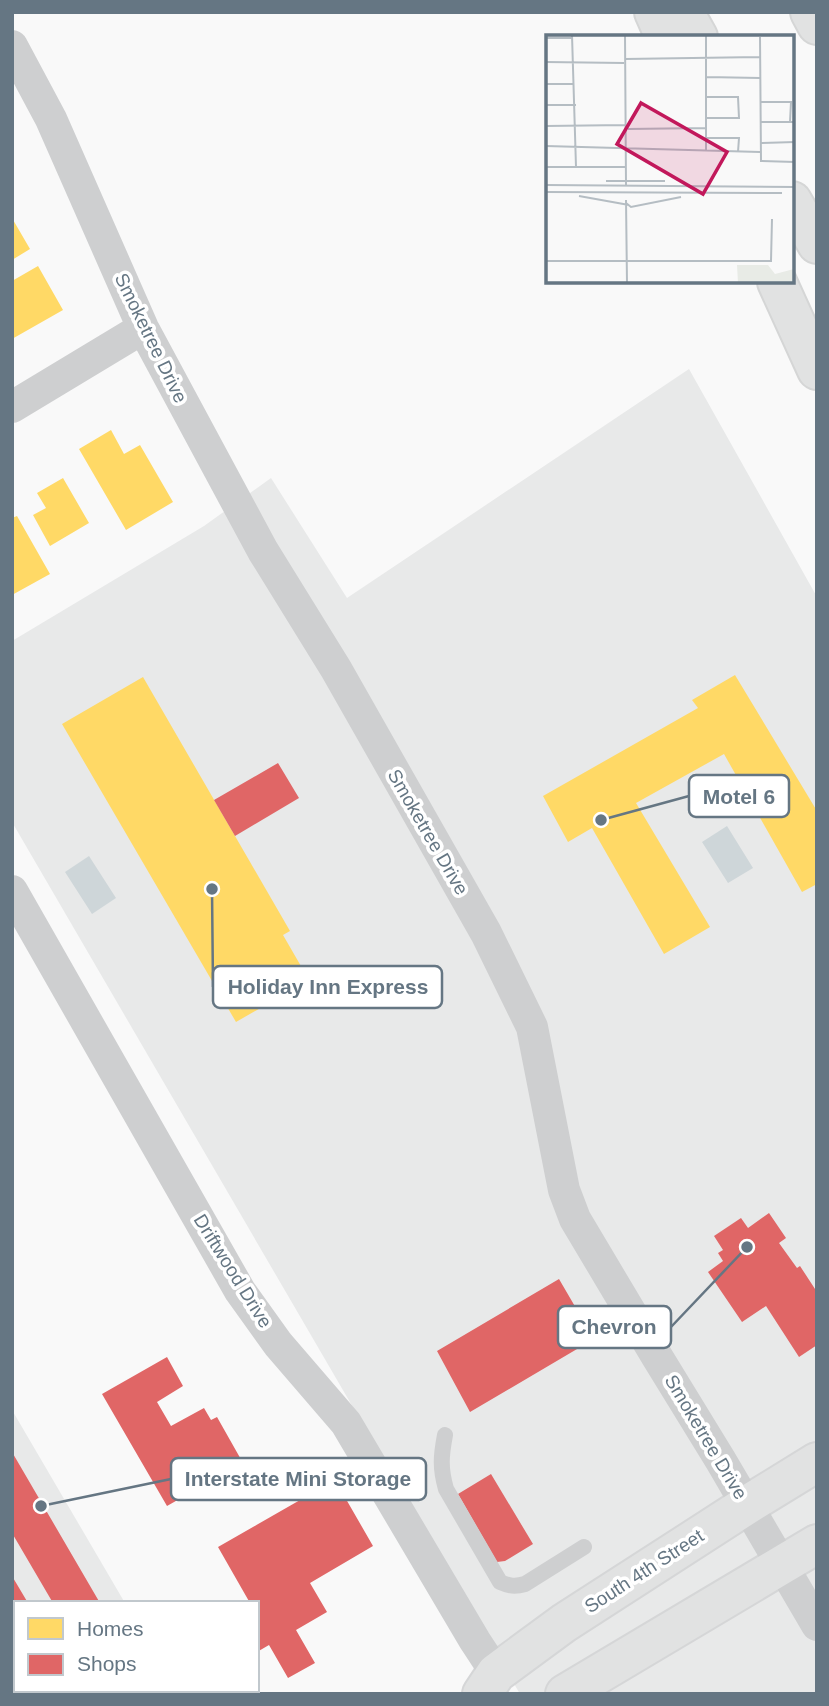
<svg xmlns="http://www.w3.org/2000/svg" width="829" height="1706" font-family="Helvetica,sans-serif">
<style>
.built{fill:#e8e9e9}
.water{fill:#ced6d9}
.homes{fill:#ffd966}
.shops{fill:#e06666}
.lines{fill:none;stroke-linecap:round;stroke-linejoin:round}
.secondary-casing{stroke:#d5d6d7;stroke-width:42}
.highway-casing{stroke:#d5d6d6;stroke-width:42}
.lane{stroke:#cecfd0;stroke-width:16}
.street{stroke:#cecfd0;stroke-width:32}
.secondary{stroke:#e1e2e2;stroke-width:38}
.highway{stroke:#e1e2e2;stroke-width:38}
.labels{text-anchor:middle;dominant-baseline:central;stroke-width:7;stroke-linejoin:round;paint-order:stroke}
.street-label{font-size:19px;fill:#657683;stroke:#fff}
.inset-road{fill:none;stroke:#b5bdc3;stroke-width:2}
.view{fill:#c2185b;fill-opacity:0.15;stroke:#c2185b;stroke-width:3.5}
.inset-edge{fill:none;stroke:#657683;stroke-width:3.5}
.leader{fill:none;stroke:#657683;stroke-width:2.5}
.callout-dot{fill:#657683;stroke:#fff;stroke-width:2.5}
.callout{fill:#fff;stroke:#657683;stroke-width:2.5}
.callout-label{font-size:21px;text-anchor:middle;font-weight:bold;fill:#657683}
</style>
<rect width="100%" height="100%" fill="#f9f9f9"/>
<path class="built" d="M689 369 817 597V1694H520L12 822V641L204 526 271 478 347 598Z
M12 1410 125 1603H16V1690H177L179 1694H12Z"/>
<path class="water" d="M727 826 753 868 728 883 702 842Z
M89 856 116 898 92 914 65 872Z"/>
<path class="homes" d="M12 218 30 249 12 260Z
M38 266 63 310 12 339V281Z
M111 430 124 454 140 445 173 502 126 530 79 449Z
M63 478 89 523 50 546 33 515 46 508 37 493Z
M17 516 50 574 12 595V518Z
M735 675 817 811V884L802 892 724 754 636 803 710 927 664 954 592 828 568 842 543 796 698 708 692 700Z
M143 677 290 931 283 935 309 980 236 1022 62 724Z"/>
<path class="shops" d="M278 763 299 798 235 836 214 800Z
M769 1213 786 1238 779 1243 797 1268 800 1266 817 1292V1345L799 1357 766 1306 742 1322 708 1272 723 1261 718 1253 723 1250 714 1236 741 1218 748 1228Z
M559 1279 594 1339 470 1412 437 1351Z
M167 1357 183 1386 157 1402 171 1426 204 1408 211 1420 217 1417 243 1463 167 1506 102 1394Z
M12 1452 100 1603H53L12 1533Z
M491 1474 533 1544 505 1561 497 1562 458 1494Z
M335 1480 373 1546 310 1583 327 1612 296 1630 315 1663 288 1678 269 1645 257 1652V1603H250L218 1547Z
M12 1576 28 1603H16V1690H78L80 1694H12Z
M103 1690H150L152 1694H105Z"/>
<g class="lines">
<defs>
<path id="secondary" d="M482 1694 496 1673 564 1623 747 1505 817 1462
M565 1694 817 1544"/>
<path id="highway" d="M654 12 665 37
M684 12 698 37
M810 12 817 25
M792 201 817 244
M777 282 817 370"/>
</defs>
<use href="#secondary" class="secondary-casing"/>
<use href="#highway" class="highway-casing"/>
<path class="lane" d="M445 1435C441 1456 440 1468 446 1489L500 1582C509 1586 515 1587 525 1584L584 1547"/>
<path class="street" d="M12 46 51 119 143 328 263 551 336 669 486 933 532 1027 564 1190 575 1219 656 1355 721 1461 817 1625
M12 407 143 328
M12 891 240 1291 278 1344 346 1423 475 1641 496 1673"/>
<use href="#secondary" class="secondary"/>
<use href="#highway" class="highway"/>
</g>
<g class="labels">
<g class="street-label">
<text transform="translate(151 338) rotate(64)">Smoketree Drive</text>
<text transform="translate(428 832) rotate(60)">Smoketree Drive</text>
<text transform="translate(233 1271) rotate(58)">Driftwood Drive</text>
<text transform="translate(706 1437) rotate(59)">Smoketree Drive</text>
<text transform="translate(644 1571) rotate(-33)">South 4th Street</text>
</g>
</g>
<g transform="translate(546 35)">
<rect width="248" height="248" fill="#f9f9f9"/>
<path d="M191 230H222L229 239 248 234V248H192Z" fill="#e8ebe6"/>
<path class="inset-road" d="M26 0 30 132M79 0 80 150M117 0H230M160 0V115M214 2 215 126 249 127M0 3H26M79 24 214 22M0 27 78 28M160 42 214 43M0 49H28M160 62H192L193 83H160M214 67H245L244 87M0 70H30M214 87H249M0 91 80 90M82 94 160 93M160 103H193L192 117M214 108 249 107M0 111 214 117M0 132H80M60 146H119M0 150 249 152M0 157 236 158M33 161 83 170M80 165 81 248M80 168 85 172 135 162M0 226H225L226 184"/>
<path class="view" d="M95 68 181 117 157 159 71 109Z"/>
<rect width="248" height="248" class="inset-edge"/>
</g>
<path class="leader" d="M601 820L689 796M212 889L213 987M747 1247L671 1327M41 1506L171 1479"/>
<g class="callout-dot">
<circle cx="601" cy="820" r="7"/>
<circle cx="212" cy="889" r="7"/>
<circle cx="747" cy="1247" r="7"/>
<circle cx="41" cy="1506" r="7"/>
</g>
<g class="callout">
<rect x="689" y="775" width="100" height="42" rx="7"/>
<rect x="213" y="966" width="229" height="42" rx="7"/>
<rect x="558" y="1306" width="113" height="42" rx="7"/>
<rect x="171" y="1458" width="255" height="42" rx="7"/>
</g>
<g class="callout-label">
<text x="739" y="804">Motel 6</text>
<text x="328" y="994">Holiday Inn Express</text>
<text x="614" y="1334">Chevron</text>
<text x="298" y="1486">Interstate Mini Storage</text>
</g>
<rect width="829" height="1706" fill="none" stroke="#657683" stroke-width="28"/>
<rect x="14" y="1601" width="245" height="91" fill="#ffffff" stroke="#c1c8cd" stroke-width="2"/>
<rect x="28" y="1618" width="35" height="21" fill="#ffd966" stroke="#c1c8cd" stroke-width="2"/>
<text x="77" y="1636" font-size="21" fill="#657683">Homes</text>
<rect x="28" y="1654" width="35" height="21" fill="#e06666" stroke="#c1c8cd" stroke-width="2"/>
<text x="77" y="1671" font-size="21" fill="#657683">Shops</text>
</svg>
